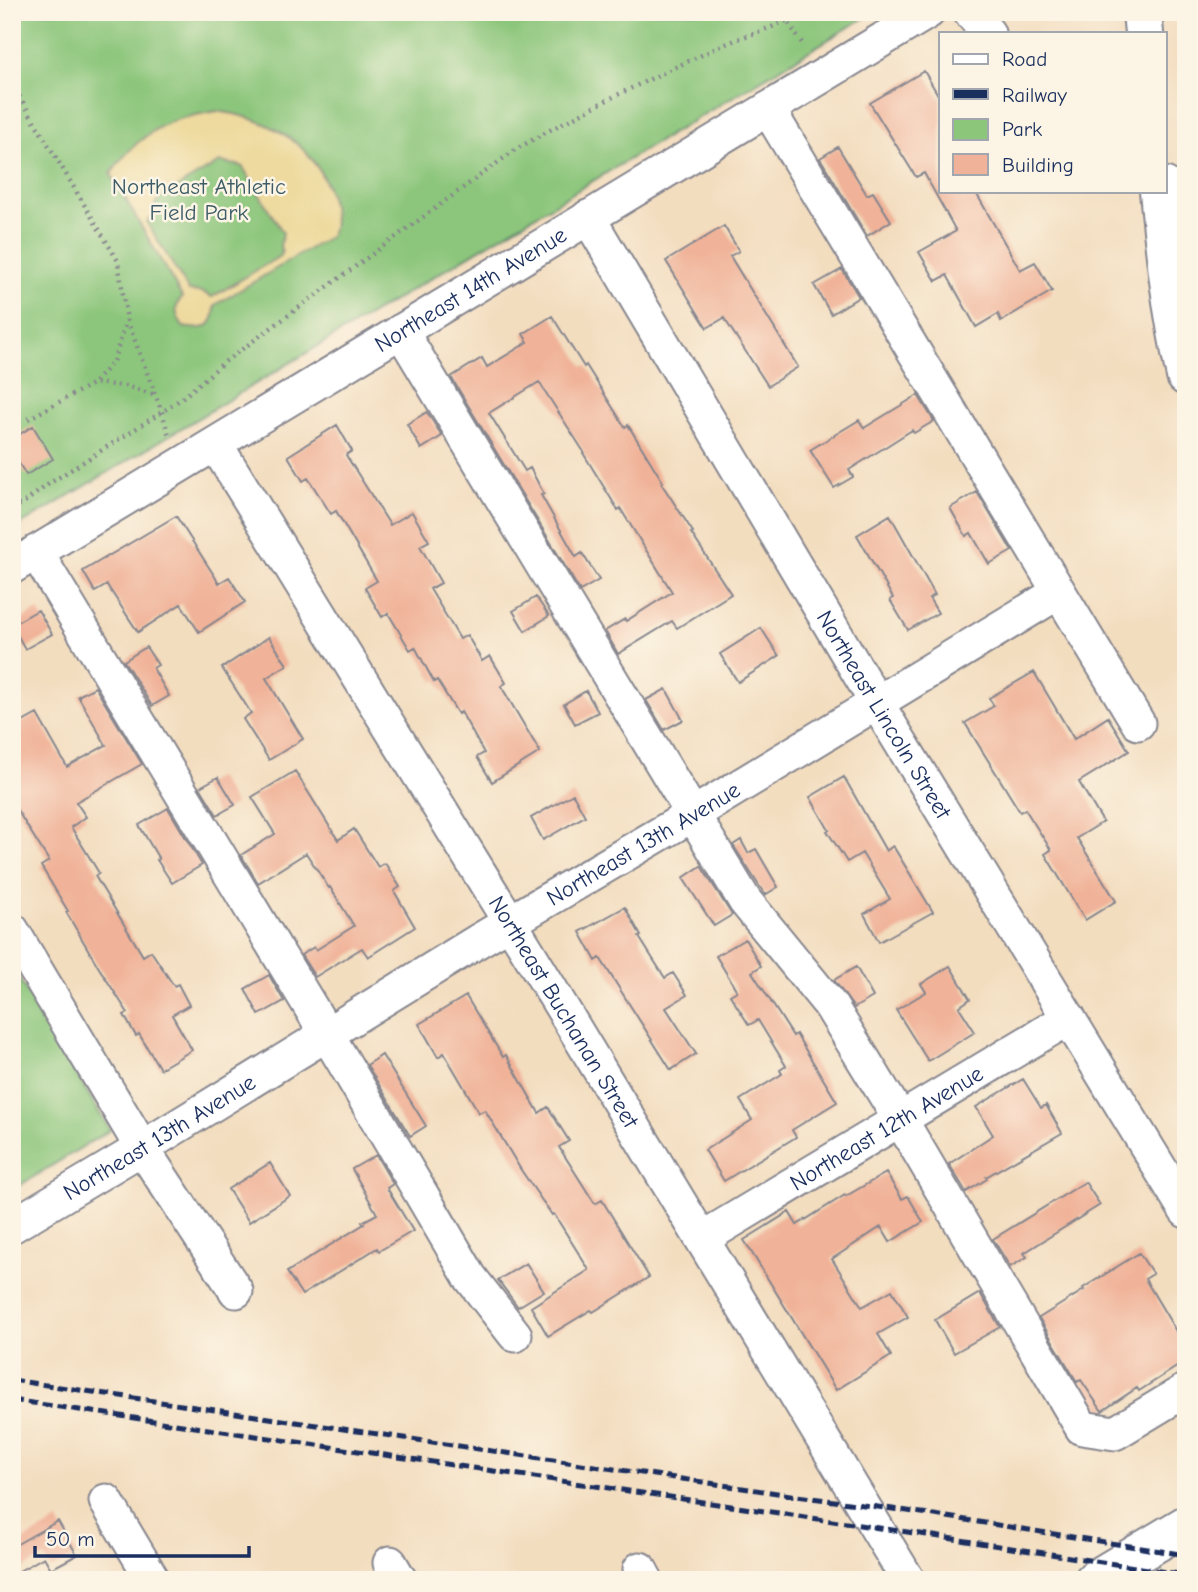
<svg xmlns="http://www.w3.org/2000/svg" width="1198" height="1592" font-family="'Comic Neue',sans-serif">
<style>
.green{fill:#8cc67b;stroke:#547a6c;stroke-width:2}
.sand{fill:#eeda9e;stroke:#84847e;stroke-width:2;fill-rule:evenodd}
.building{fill:#f0b298}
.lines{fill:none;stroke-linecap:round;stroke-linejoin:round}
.minor-casing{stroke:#87868e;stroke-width:37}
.major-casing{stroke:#87868e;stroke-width:42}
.highway-casing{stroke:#87868e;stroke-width:42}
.path{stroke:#87868e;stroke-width:4.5;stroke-dasharray:2 5;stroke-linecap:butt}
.minor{stroke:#fff;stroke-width:33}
.major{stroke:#fff;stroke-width:38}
.highway{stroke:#fff;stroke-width:38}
.rail{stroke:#1b2f5e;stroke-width:5;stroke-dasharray:10 5;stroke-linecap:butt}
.labels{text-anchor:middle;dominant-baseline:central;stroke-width:5;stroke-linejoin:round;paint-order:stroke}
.park-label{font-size:23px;fill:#3d5c67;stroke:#fcf5e5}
.street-label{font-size:23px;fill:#1b2f5e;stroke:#fcf5e5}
</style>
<rect width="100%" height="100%" fill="#fcf5e5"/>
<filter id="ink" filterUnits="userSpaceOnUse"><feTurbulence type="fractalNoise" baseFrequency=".0143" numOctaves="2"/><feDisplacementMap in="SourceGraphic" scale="14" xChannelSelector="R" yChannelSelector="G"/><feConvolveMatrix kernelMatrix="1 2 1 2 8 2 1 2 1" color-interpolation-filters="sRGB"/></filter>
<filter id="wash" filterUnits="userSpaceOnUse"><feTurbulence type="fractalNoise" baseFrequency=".00686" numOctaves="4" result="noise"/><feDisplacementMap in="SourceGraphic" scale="28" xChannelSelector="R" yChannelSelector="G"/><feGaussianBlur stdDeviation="1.57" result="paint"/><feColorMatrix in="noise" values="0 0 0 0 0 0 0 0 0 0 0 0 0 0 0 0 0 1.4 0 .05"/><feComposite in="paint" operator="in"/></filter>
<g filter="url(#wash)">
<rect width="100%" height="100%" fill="#f3ddbf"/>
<path class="green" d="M12 12H874L12 530Z
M12 967 110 1130 12 1190Z"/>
<path class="sand" d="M216 111C272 118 321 147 332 205 334 217 336 227 329 237L215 305C215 328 204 331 183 327 176 315 173 308 182 297L111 174C125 152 148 130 173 121 187 116 202 114 216 111ZM220 162 242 166 283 233 280 246 282 253 280 256 212 297 202 292 189 291 147 223 153 215 156 203 161 197Z"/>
<g id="blocks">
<path class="building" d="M924 71 941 100V191H975L1020 270 1035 262 1052 291 1001 321 998 314 976 327 947 275 936 281 919 252 956 231 924 173 916 177 870 103Z
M838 147 867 195 873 192 891 221 867 236 820 158Z
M724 226 739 251 730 256 798 367 768 386 724 318 707 328 666 261Z
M842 269 859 297 831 314 814 285Z
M552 316 584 367 586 365 625 427 628 425 663 482 661 483 693 532 691 533 731 594 677 628 672 621 618 654 605 631 625 619 626 621 672 592 620 508 618 510 583 453 584 452 539 382 489 413 525 471 530 468 544 494 541 495 576 557 582 553 599 580 580 591 451 377 482 358 487 367 528 342 523 334Z
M918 395 934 421 914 433 912 430 849 470 853 477 834 488 810 450 859 420 864 428Z
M427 412 442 436 421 449 407 424Z
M337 425 352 451 346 455 390 525 412 512 429 541 420 546 441 583 430 589 460 639 467 635 482 661 490 656 506 683 501 686 540 752 492 782 477 757 484 753 461 712 458 714 437 680 434 682 415 647 410 650 388 613 382 617 365 588 377 581 336 511 331 514 308 478 303 481 288 456Z
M33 426 53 459 26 475 12 452V439Z
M977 492 1012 551 989 564 971 533 966 536 950 508Z
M890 515 935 595 929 598 938 613 908 630 890 600 893 598 857 535Z
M176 516 219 583 229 577 245 602 199 632 181 604 138 632 107 585 95 592 83 571Z
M536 597 549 616 525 631 513 611Z
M38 610 52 634 25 649 12 625Z
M761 628 779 656 738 682 720 654Z
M269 637 287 665 266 678 303 739 269 760 243 719 251 713 222 668Z
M146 647 158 665 153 668 169 696 152 706 124 661Z
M1034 672 1074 739 1108 717 1129 751 1079 782 1103 822 1077 838 1116 901 1085 920 1045 854 1051 850 1025 809 1020 812 965 723 994 706 989 698Z
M95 687 142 764 76 802 86 817 71 827 99 873 95 876 143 956 151 951 174 986 178 984 189 1005 172 1015 192 1050 160 1069 139 1034 136 1036 124 1015 128 1013 99 968 66 912 68 911 41 866 49 861 12 802V728L37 714 67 767 106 745 78 696Z
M666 689 683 720 664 730 646 700Z
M586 691 598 712 575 724 564 704Z
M295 771 338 840 354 829 378 867 385 863 400 887 394 891 415 927 368 957 362 948 315 977 301 955 314 947 316 950 354 926 330 887 329 888 306 853 258 883 241 855 275 834 252 797Z
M218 777 235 805 217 815 200 787Z
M844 777 886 851 893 846 933 912 879 942 864 914 890 899 862 853 847 862 827 831 829 830 810 797Z
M573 794 585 816 543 840 531 818Z
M168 808 202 865 172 883 157 860 159 859 139 825Z
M741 840 748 853 756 849 778 887 765 895 733 845Z
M701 866 732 915 714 926 683 878Z
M625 907 641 936 639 937 665 978 673 973 687 995 666 1008 696 1054 671 1070 600 958 596 961 580 932Z
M745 939 761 966 752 972 793 1036 796 1034 837 1102 792 1130 796 1137 724 1181 705 1150 752 1120 740 1100 782 1074 780 1070 786 1066 758 1020 749 1025 730 995 737 991 716 956Z
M950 966 970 999 959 1007 975 1032 928 1061 896 1010 926 992 921 984Z
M856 967 873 997 854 1008 834 980Z
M269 975 284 1001 259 1015 245 989Z
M466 996 503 1057 506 1055 539 1113 548 1107 569 1141 559 1147 595 1204 602 1200 649 1277 593 1312 591 1310 548 1336 531 1307 589 1270 554 1214 552 1215 521 1170 485 1110 479 1113 444 1053 438 1057 419 1024Z
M382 1055 426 1126 410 1136 367 1065Z
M1023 1079 1041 1108 1046 1105 1062 1133 986 1177 987 1179 966 1192 949 1164 993 1135 976 1107Z
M376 1155 393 1184 387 1188 413 1231 379 1251 377 1248 302 1295 287 1272 364 1224 362 1222 377 1214 352 1169Z
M270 1163 290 1196 249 1222 228 1189Z
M886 1173 902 1199 908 1196 923 1222 890 1242 881 1227 832 1259 862 1307 892 1290 908 1317 878 1334 891 1356 836 1390 744 1240 789 1212 797 1225 845 1195 846 1196Z
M1085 1182 1100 1205 1024 1253 1027 1257 1010 1267 993 1239Z
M1139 1253 1153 1274 1145 1279 1186 1348V1361L1139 1391 1137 1388 1102 1411 1081 1380 1077 1382 1039 1318 1084 1290 1083 1288Z
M526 1263 544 1291 518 1307 498 1280Z
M980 1293 1000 1327 954 1353 935 1320Z
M58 1521 77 1555 51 1569 44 1557 12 1575V1547Z"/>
</g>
</g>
<g filter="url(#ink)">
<use href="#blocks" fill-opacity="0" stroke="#87868e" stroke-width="2"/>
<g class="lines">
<defs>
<g id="minor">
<path d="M970 12 988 33"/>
<path d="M768 109 1138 723"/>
<path d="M1165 184 1186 199"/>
<path id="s1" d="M588 217 876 702 1186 1211"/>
<path d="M401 331 745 901 830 1005 900 1119 1082 1428 1115 1433 1186 1390"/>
<path id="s2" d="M216 445 527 950 908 1580"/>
<path d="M36 552 343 1061 470 1277 515 1335"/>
<path id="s3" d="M12 567C318 383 622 196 928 12"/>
<path d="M12 930 142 1148 236 1291"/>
<path id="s4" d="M12 1226 142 1148 478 941 692 815 1059 592"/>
<path id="s5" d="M703 1238 1069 1018"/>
<path d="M106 1501 153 1580"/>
<path d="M390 1563 400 1580"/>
<path d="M640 1569 646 1580"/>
</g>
<path id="major" d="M1094 1580 1186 1525"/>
<path id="highway" d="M1142 12 1144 33
M1159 191C1165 253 1172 315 1186 376"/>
</defs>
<use href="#minor" class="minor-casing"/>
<use href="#major" class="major-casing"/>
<use href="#highway" class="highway-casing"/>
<path class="path" d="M604 12 605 15 610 12
M781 12 804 46
M12 84 118 261 127 320 162 412 169 436
M95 382 113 362 127 320
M28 419 94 383 125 386 156 395
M12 508 22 504 50 483 162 412 185 396 223 363 515 150C583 110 655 76 726 44 746 35 767 30 786 21"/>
<use href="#minor" class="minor"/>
<use href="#major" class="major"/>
<use href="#highway" class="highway"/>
<path class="rail" d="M12 1380 797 1496 922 1513 1186 1555
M12 1400 934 1536 1186 1575"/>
</g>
</g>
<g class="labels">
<g class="park-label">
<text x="199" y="186">Northeast Athletic<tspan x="199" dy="26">Field Park</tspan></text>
</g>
<g class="street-label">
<text stroke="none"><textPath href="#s3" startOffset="536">Northeast 14th Avenue</textPath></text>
<text stroke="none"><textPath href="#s1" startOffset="579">Northeast Lincoln Street</textPath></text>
<text stroke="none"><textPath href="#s4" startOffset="738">Northeast 13th Avenue</textPath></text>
<text stroke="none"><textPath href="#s2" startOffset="665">Northeast Buchanan Street</textPath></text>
<text stroke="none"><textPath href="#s5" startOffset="214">Northeast 12th Avenue</textPath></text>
<text stroke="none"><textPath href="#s4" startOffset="172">Northeast 13th Avenue</textPath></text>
</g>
</g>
<rect width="1198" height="1592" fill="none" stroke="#fcf5e5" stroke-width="42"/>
<rect x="939" y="32" width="228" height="161" fill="#fcf5e5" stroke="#a2a6af" stroke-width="2"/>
<rect x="953" y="54" width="35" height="10" fill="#ffffff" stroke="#a2a6af" stroke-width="2"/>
<text x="1002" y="66" font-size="21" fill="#1b2f5e">Road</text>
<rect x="953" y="89" width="35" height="10" fill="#1b2f5e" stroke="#a2a6af" stroke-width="2"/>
<text x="1002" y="102" font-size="21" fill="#1b2f5e">Railway</text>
<rect x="953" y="119" width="35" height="21" fill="#8cc67b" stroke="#a2a6af" stroke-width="2"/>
<text x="1002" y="136" font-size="21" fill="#1b2f5e">Park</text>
<rect x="953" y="154" width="35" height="21" fill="#f0b298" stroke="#a2a6af" stroke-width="2"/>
<text x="1002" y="172" font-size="21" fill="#1b2f5e">Building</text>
<path d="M35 1546v10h214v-10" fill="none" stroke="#1b2f5e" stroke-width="3.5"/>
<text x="46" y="1546" font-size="21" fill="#1b2f5e" stroke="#fcf5e5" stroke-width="5" paint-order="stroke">50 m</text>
</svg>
